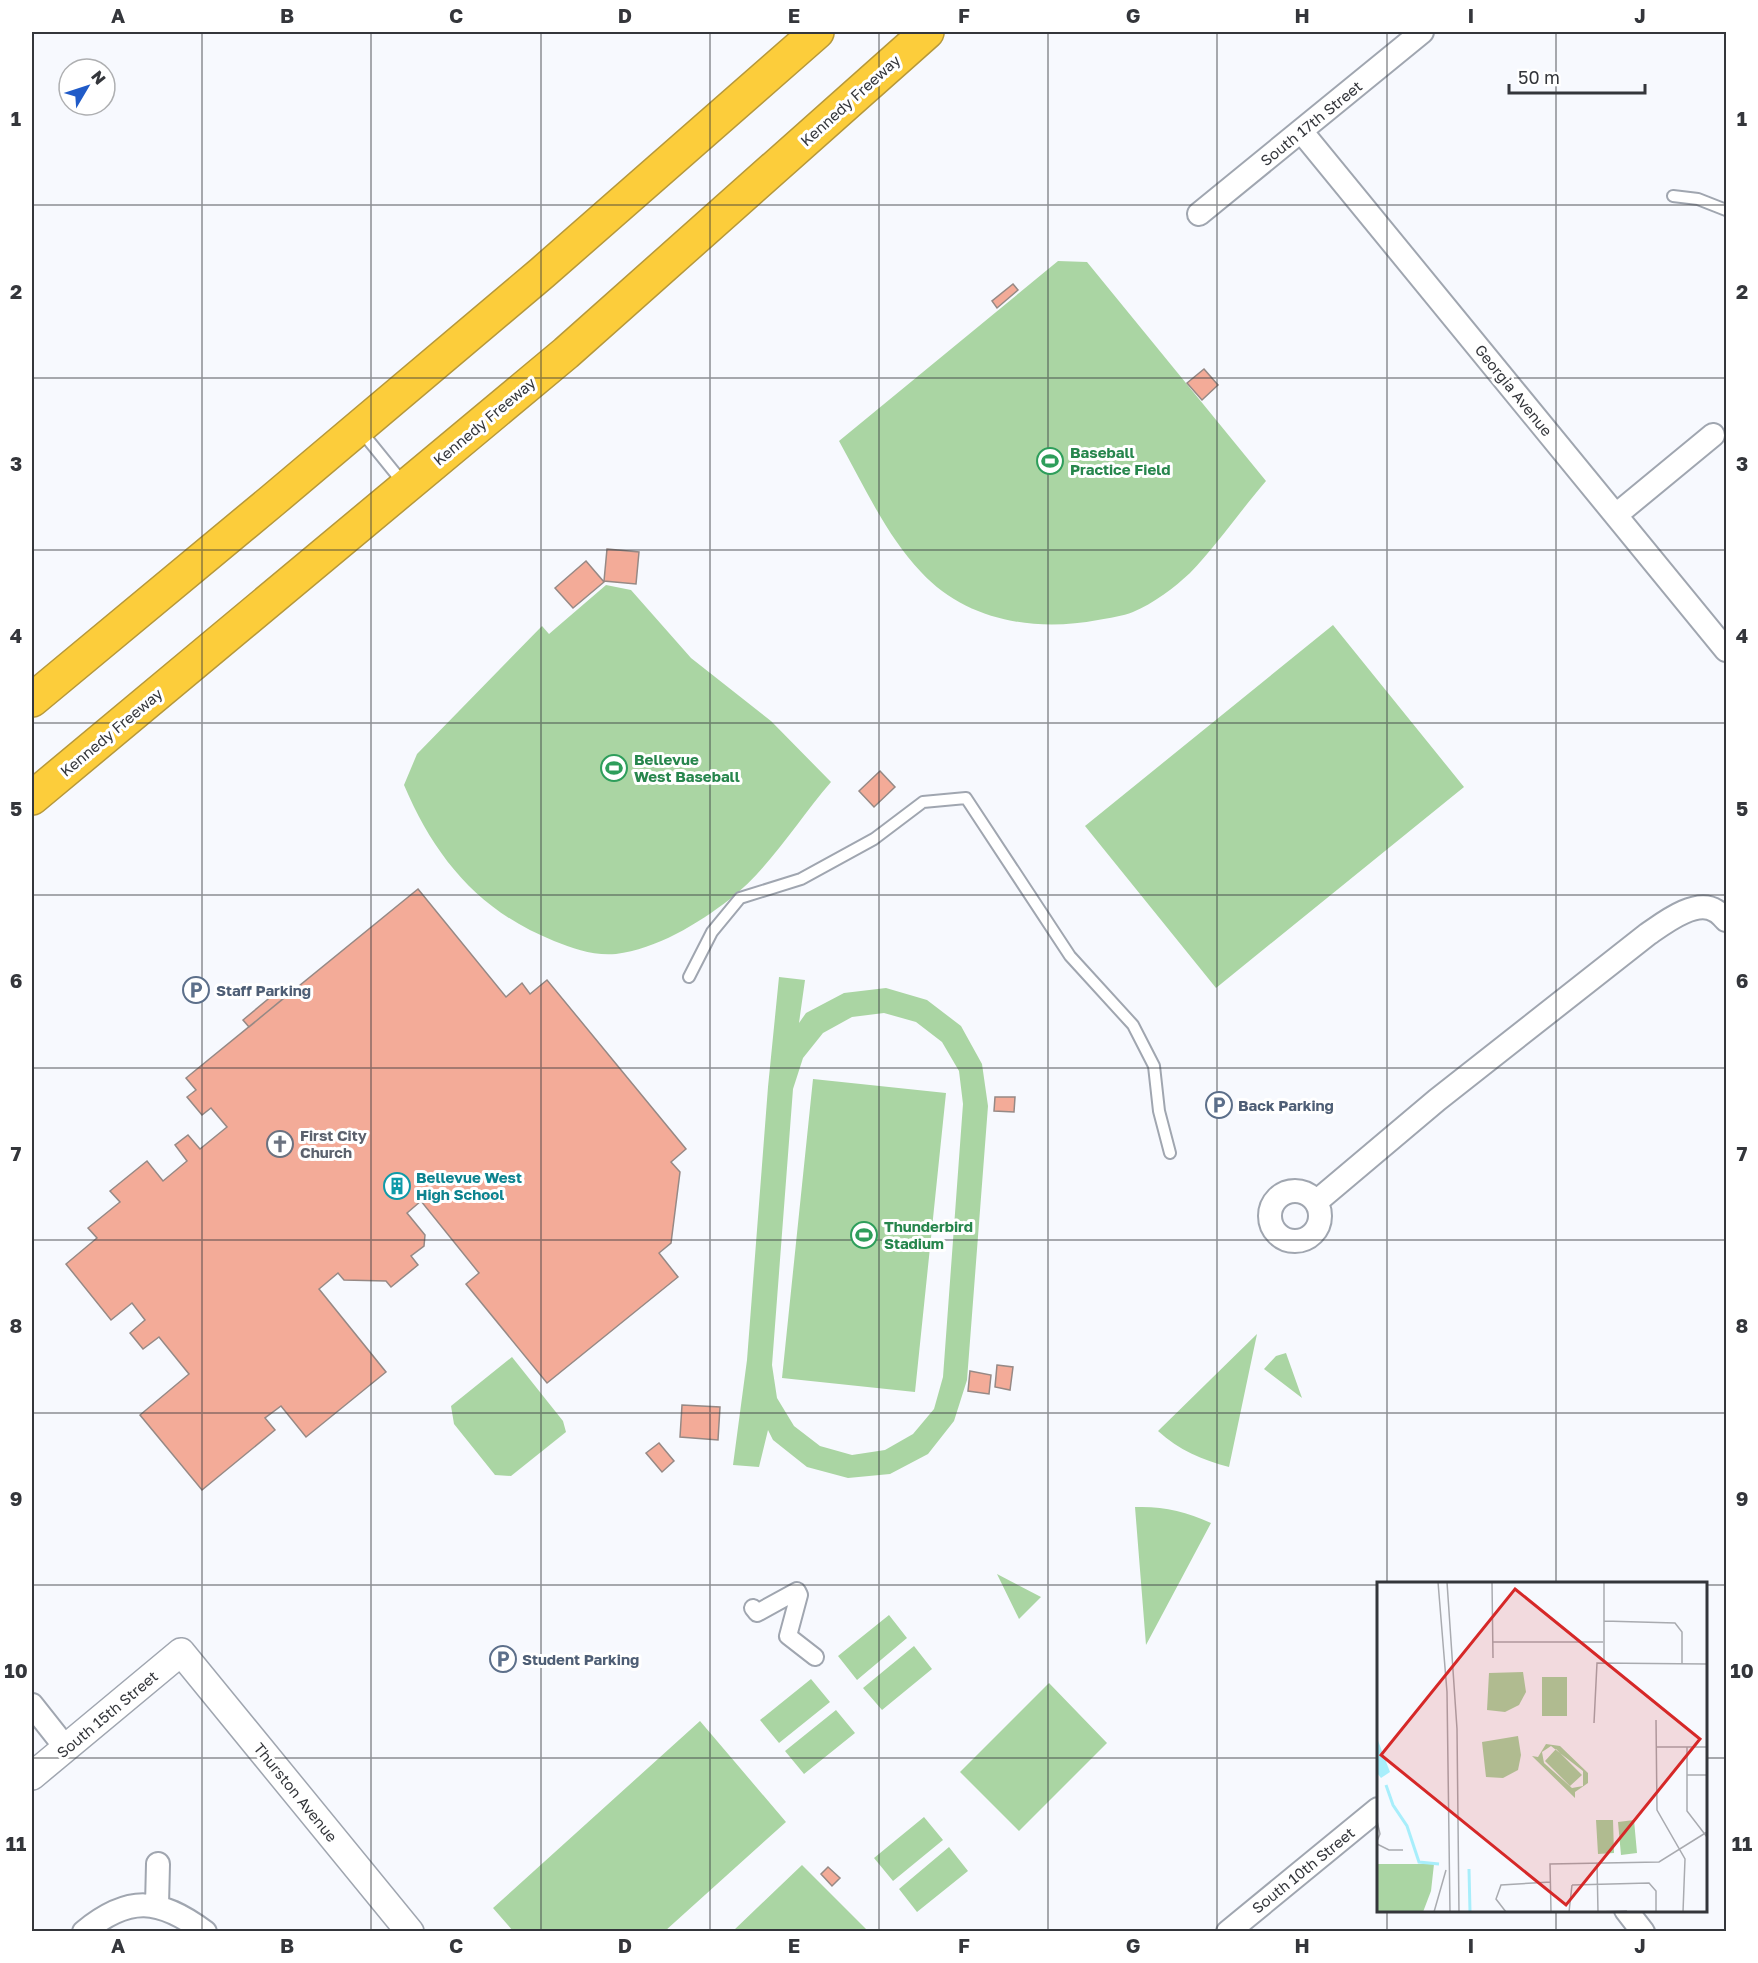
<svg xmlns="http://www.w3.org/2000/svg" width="1758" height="1963" font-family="'Golos Text',sans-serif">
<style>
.green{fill:#aad5a3;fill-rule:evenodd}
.building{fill:#f3ab98;stroke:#968985;stroke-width:1.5}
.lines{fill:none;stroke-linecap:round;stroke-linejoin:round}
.service-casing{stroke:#a0a6b0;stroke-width:14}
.pedestrian-casing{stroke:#a0a6b0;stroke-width:20}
.minor-casing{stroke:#a0a6b0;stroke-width:26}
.tertiary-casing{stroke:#a0a6b0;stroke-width:30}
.motorway-casing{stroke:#b6983b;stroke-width:36}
.service{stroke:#fff;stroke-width:10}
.pedestrian{stroke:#fff;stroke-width:16}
.minor{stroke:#fff;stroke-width:22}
.tertiary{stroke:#fff;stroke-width:27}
.motorway{stroke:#fccd3b;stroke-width:33}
.grid{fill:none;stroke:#34363b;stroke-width:1.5;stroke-opacity:0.55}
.labels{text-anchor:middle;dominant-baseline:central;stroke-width:6;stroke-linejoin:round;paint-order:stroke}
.street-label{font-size:15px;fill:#34363b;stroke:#fff}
.leisure-label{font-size:15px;font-weight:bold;fill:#27864d;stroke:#fff;text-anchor:start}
.service-label{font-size:15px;font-weight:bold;fill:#4e5e75;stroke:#fff;text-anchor:start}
.worship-label{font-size:15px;font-weight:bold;fill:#5b616d;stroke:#fff;text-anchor:start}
.culture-label{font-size:15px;font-weight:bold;fill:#0d838f;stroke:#fff;text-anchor:start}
.inset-river{fill:none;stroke:#a8eefb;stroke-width:3}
.inset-road{fill:none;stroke:#a9abb0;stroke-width:1.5}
.view{fill:#d62828;fill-opacity:0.15;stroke:#d62828;stroke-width:3}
.inset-edge{fill:none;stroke:#34363b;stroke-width:3}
.neatline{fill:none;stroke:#34363b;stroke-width:2}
.grid-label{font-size:20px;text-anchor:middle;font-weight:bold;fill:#34363b}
</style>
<rect width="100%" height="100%" fill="#f7f9fe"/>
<path class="green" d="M1058 261 1087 262 1266 481C1241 510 1216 546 1190 573 1175 587 1153 604 1133 612 1123 616 1109 618 1098 620 1035 632 966 621 921 572 886 535 864 486 839 441Z
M606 585 631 590 691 658 771 721 831 782C798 820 769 869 730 899 698 924 656 949 616 954 594 956 574 949 554 941 479 911 435 858 404 785L417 754 542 626 549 634Z
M1333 625 1464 787 1216 988 1085 826Z
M779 977 805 980 799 1023 806 1013 844 993 886 988 927 1000 961 1026 982 1064 988 1106 967 1380 954 1421 928 1454 890 1474 848 1478 807 1467 773 1440 768 1430 759 1467 733 1465 747 1360 768 1087ZM884 1013 916 1022 942 1042 959 1071 963 1104 943 1377 934 1409 913 1434 885 1450 852 1455 820 1446 794 1426 777 1398 772 1365 793 1089 803 1058 823 1033 852 1017Z
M813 1079 946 1093 915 1392 782 1378Z
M1257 1334 1229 1467C1202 1460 1179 1450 1158 1431Z
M1286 1353 1302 1398 1264 1369 1276 1356Z
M512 1357 563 1421 566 1432 511 1476 495 1475 454 1424 451 1406Z
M1135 1507C1163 1506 1185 1511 1211 1523L1146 1645Z
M997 1574 1041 1597 1019 1619Z
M889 1615 907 1638 857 1680 838 1656Z
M914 1646 932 1669 882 1710 863 1688Z
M811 1679 830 1702 779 1743 760 1720Z
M1049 1683 1107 1743 1019 1831 960 1772Z
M836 1710 855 1733 804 1774 785 1751Z
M700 1721 786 1822 665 1931H513L493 1908Z
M924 1817 943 1840 893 1881 874 1858Z
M949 1847 968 1871 917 1912 899 1889Z
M802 1865 868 1931H733Z"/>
<path class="building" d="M1013 284 1018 290 997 308 992 301Z
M1204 369 1218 385 1202 400 1187 383Z
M607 549 639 552 636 584 604 581Z
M586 561 604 582 573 608 555 588Z
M880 771 895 787 874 807 859 791Z
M418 889 506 997 522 983 530 994 547 980 686 1149 671 1162 680 1172 671 1243 659 1253 678 1277 547 1383 466 1284 479 1273 421 1201 407 1213 425 1235 424 1246 411 1256 418 1265 391 1287 386 1281 344 1280 338 1273 319 1289 386 1372 306 1437 281 1406 265 1418 275 1430 202 1490 140 1415 189 1374 159 1337 143 1349 130 1333 145 1320 132 1303 111 1320 66 1264 97 1238 88 1228 120 1202 110 1191 147 1161 163 1181 187 1161 175 1145 188 1135 200 1149 227 1127 211 1108 202 1115 187 1097 196 1090 186 1078Z
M279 990 285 997 249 1027 243 1020Z
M995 1097H1015L1014 1112 994 1111Z
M997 1365 1013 1367 1010 1390 995 1387Z
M970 1371 991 1375 989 1394 968 1391Z
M682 1405 720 1407 718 1440 680 1437Z
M659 1443 674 1461 662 1472 646 1453Z
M828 1867 840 1878 832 1886 821 1874Z"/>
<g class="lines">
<defs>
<path id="service" d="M1673 196 1698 199 1726 210
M361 431 404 484
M689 977 712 932 740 898 801 879 874 839 923 802 966 798 1070 956 1133 1025 1154 1066 1159 1111 1170 1153"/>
<path id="pedestrian" d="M753 1608 757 1613 797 1591 799 1595 788 1636 815 1657"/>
<path id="minor" d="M1301 131 1726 650
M1199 214 1422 32
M1616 515 1713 435
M1270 1216a25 25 0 1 1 50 0a25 25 0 1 1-50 0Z
M1316 1202 1437 1100 1648 934C1664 923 1696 898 1716 911 1720 913 1723 917 1726 920
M32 1705 66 1748
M157 1905 158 1864
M1626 1910 1643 1932
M84 1932C129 1895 159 1898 205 1932
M1228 1932 1378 1809"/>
<path id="tertiary" d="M32 1776 181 1652 410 1932"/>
<path id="motorway" d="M32 700 273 500 542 273 817 32
M32 798 566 353 927 32"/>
</defs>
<use href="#service" class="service-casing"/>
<use href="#pedestrian" class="pedestrian-casing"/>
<use href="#minor" class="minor-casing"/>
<use href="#tertiary" class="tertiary-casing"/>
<use href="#motorway" class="motorway-casing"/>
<use href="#service" class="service"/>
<use href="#pedestrian" class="pedestrian"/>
<use href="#minor" class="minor"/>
<use href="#tertiary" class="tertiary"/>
<use href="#motorway" class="motorway"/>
</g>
<path class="grid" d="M202 32V1932M371 32V1932M541 32V1932M710 32V1932M879 32V1932M1048 32V1932M1217 32V1932M1387 32V1584M1556 32V1584M32 205H1726M32 378H1726M32 550H1726M32 723H1726M32 895H1726M32 1068H1726M32 1240H1726M32 1413H1726M32 1585H1378M1706 1585H1726M32 1758H1378M1706 1758H1726M1387 1910V1932M1556 1910V1932"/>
<defs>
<symbol id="stadium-ring" viewBox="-11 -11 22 22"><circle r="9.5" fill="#fff" stroke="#2e9e5b" stroke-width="1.5"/><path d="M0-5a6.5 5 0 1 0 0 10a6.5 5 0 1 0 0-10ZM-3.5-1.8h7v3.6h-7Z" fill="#2e9e5b"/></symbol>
<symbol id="parking-ring" viewBox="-11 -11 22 22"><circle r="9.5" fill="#fff" stroke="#5c6f8a" stroke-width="1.5"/><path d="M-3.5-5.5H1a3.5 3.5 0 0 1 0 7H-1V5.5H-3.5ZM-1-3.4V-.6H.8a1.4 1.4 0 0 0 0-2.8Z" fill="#5c6f8a"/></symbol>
<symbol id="church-ring" viewBox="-11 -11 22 22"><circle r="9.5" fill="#fff" stroke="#6b7280" stroke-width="1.5"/><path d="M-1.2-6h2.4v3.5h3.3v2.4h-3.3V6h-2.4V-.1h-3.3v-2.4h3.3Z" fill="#6b7280"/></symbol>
<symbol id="building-ring" viewBox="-11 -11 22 22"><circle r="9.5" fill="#fff" stroke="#0f9aa8" stroke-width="1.5"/><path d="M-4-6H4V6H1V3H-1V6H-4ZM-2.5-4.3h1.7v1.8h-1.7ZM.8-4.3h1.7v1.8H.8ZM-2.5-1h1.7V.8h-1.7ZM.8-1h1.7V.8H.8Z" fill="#0f9aa8"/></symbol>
</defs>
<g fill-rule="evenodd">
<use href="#stadium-ring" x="1035" y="446" width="30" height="30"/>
<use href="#stadium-ring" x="599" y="753" width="30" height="30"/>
<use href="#parking-ring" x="181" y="975" width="30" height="30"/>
<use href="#parking-ring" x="1204" y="1090" width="30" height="30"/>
<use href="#church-ring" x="265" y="1129" width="30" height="30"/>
<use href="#building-ring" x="382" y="1171" width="30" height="30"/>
<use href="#stadium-ring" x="849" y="1220" width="30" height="30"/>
<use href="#parking-ring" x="488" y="1644" width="30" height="30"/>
</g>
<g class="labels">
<g class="street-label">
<text transform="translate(850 100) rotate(-42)">Kennedy Freeway</text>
<text transform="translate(1311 123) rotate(-39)">South 17th Street</text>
<text transform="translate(1514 390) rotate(51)">Georgia Avenue</text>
<text transform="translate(484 421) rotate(-40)">Kennedy Freeway</text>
<text transform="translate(111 732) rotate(-40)">Kennedy Freeway</text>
<text transform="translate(107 1714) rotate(-40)">South 15th Street</text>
<text transform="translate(296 1792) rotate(51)">Thurston Avenue</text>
<text transform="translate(1303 1870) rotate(-39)">South 10th Street</text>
</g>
<g class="leisure-label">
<text x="1070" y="452">Baseball<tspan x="1070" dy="17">Practice Field</tspan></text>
<text x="634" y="759">Bellevue<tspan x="634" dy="17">West Baseball</tspan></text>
<text x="884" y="1226">Thunderbird<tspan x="884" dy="17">Stadium</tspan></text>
</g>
<g class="service-label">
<text x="216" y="990">Staff Parking</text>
<text x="1238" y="1105">Back Parking</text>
<text x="522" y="1659">Student Parking</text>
</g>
<g class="worship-label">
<text x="300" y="1135">First City<tspan x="300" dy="17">Church</tspan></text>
</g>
<g class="culture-label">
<text x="416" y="1177">Bellevue West<tspan x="416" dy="17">High School</tspan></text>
</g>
</g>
<g transform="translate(1377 1582)">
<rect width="330" height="330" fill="#f7f9fe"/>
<path d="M146 90 149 110 142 123 128 130 110 128 112 91ZM165 95H190V134H165ZM141 154 144 173 141 188 126 196 109 195 105 160ZM169 162 183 164 211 191V201L198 210V216L155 174 161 175ZM174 164 206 189V204L195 206 167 181 165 170ZM179 167 205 193 193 204 168 179ZM219 238H236L237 271 221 272ZM257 238 260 271 244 273 241 240ZM0 282H57L54 309 46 330H0Z" fill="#aad5a3" fill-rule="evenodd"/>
<path d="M0 156 13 190 4 196 0 191Z" fill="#a8eefb"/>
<path class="inset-river" d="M9 203 16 223 30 244 42 280 62 282M92 287 93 330"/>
<path class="inset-road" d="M61 0 70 110 73 330M70 0 80 147 82 330M115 0 116 76M227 39 298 41 305 50V82M116 60H226M227 80V0M279 138 280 228 308 277 306 330M217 141 220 81 330 82M279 165H330M310 165V229L330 255M310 193H330M0 239 3 252 0 259M0 262 12 268H26M220 281 221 330 250 329M195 303 272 301 279 309V330M57 330 69 288M129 330 119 317 124 303 174 300M174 330 173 282 282 280 330 250M192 330 195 303"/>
<path class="view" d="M138 7 323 157 189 323 4 173Z"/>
<rect width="330" height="330" class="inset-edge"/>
</g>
<rect width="1758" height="1963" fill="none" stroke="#ffffff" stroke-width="66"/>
<g transform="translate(87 87) rotate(51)"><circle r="28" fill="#ffffff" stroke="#aeafb1" stroke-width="1.5"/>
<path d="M0-4.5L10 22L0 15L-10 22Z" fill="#205bc8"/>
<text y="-9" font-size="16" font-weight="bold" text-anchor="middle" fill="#34363b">N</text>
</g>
<path d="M1509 84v9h136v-9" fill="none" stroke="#34363b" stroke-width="3"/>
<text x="1518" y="84" font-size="18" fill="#34363b" stroke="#ffffff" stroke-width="4.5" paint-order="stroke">50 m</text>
<rect x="33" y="33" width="1692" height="1897" class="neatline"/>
<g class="grid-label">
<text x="118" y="23">A</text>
<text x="287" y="23">B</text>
<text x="456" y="23">C</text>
<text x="625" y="23">D</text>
<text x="794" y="23">E</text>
<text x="964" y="23">F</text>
<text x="1133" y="23">G</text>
<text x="1302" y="23">H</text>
<text x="1471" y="23">I</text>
<text x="1640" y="23">J</text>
<text x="16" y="126">1</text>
<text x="1742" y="126">1</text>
<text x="16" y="299">2</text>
<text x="1742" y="299">2</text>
<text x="16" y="471">3</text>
<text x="1742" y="471">3</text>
<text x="16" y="643">4</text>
<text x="1742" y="643">4</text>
<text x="16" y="816">5</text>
<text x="1742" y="816">5</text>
<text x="16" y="988">6</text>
<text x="1742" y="988">6</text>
<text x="16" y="1161">7</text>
<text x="1742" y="1161">7</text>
<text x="16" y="1333">8</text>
<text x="1742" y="1333">8</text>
<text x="16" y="1506">9</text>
<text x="1742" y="1506">9</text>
<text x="16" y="1678">10</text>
<text x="1742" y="1678">10</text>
<text x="16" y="1851">11</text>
<text x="1742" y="1851">11</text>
<text x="118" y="1953">A</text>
<text x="287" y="1953">B</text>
<text x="456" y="1953">C</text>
<text x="625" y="1953">D</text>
<text x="794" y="1953">E</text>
<text x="964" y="1953">F</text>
<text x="1133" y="1953">G</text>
<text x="1302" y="1953">H</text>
<text x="1471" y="1953">I</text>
<text x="1640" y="1953">J</text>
</g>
</svg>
